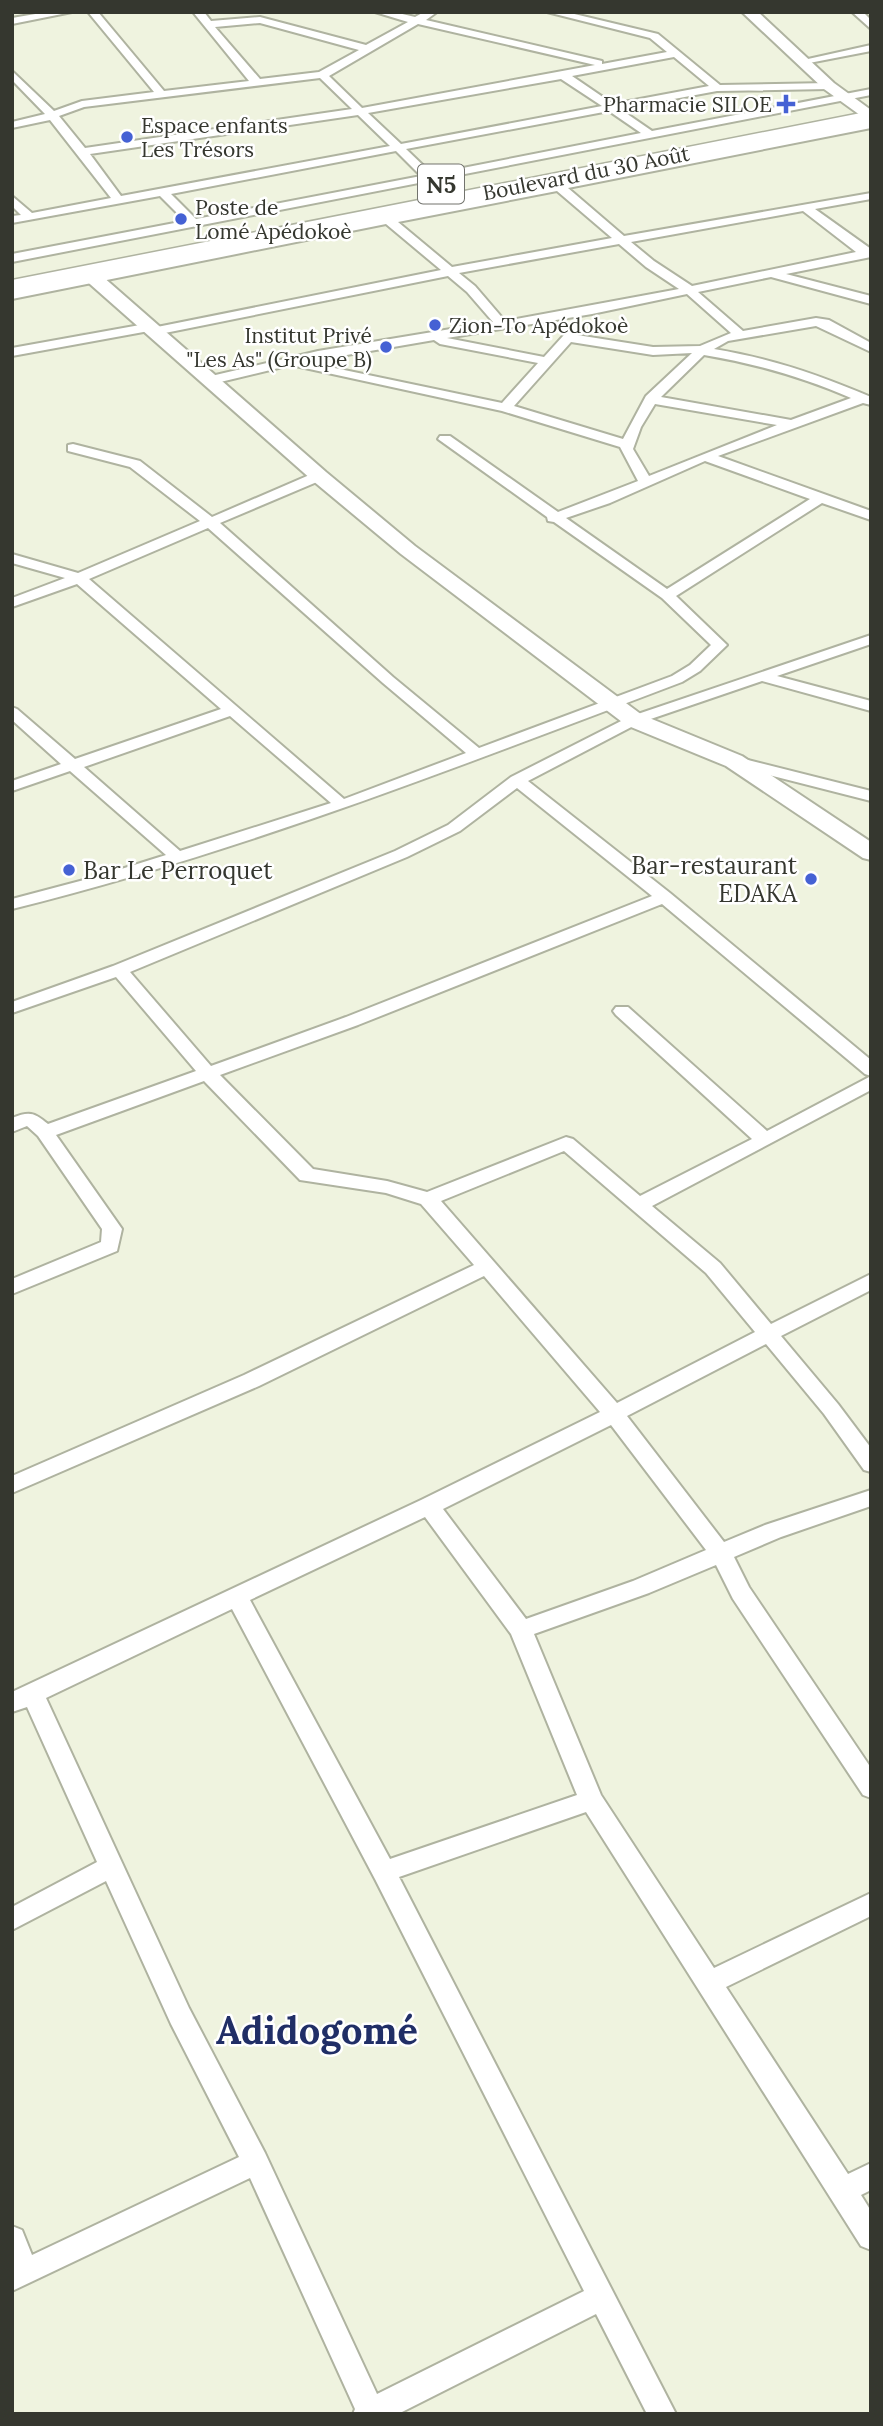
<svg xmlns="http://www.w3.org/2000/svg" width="883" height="2426" font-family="Lora,serif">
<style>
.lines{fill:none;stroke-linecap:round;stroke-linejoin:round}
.street-casing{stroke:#afb3a0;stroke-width:4}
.secondary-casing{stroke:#afb3a0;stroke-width:4}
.highway-casing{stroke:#afb3a0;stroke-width:3}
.street{fill:#fff;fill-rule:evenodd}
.secondary{fill:#fff;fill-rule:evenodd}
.highway{fill:#fff;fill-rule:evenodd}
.poi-dot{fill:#4561d4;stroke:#fff;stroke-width:2.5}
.labels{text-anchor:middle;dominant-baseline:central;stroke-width:5;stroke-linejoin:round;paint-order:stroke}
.far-poi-label{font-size:21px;fill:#35372f;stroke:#fff;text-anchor:start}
.far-street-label{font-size:21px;fill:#35372f;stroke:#fff}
.shield{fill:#fff;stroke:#72736d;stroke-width:2}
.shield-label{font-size:23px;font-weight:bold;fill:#35372f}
.poi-label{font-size:24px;fill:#35372f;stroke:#fff;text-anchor:end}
.near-district-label{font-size:38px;font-weight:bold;fill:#202e66;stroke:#fff}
</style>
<rect width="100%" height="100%" fill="#eff3df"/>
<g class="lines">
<defs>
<path id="street" d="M47 12H72L12 24V18Z
M88 12H98L164 91 249 81 193 12H204L211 21 260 17 366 45 408 22 375 12H394L415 17 424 12H437L426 20 602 61V64L667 52 650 38 547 12H566L658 34 720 85 829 83 834 86 829 89 717 91 620 109 652 131 871 89V95L12 262V254L185 221 160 196 12 223V216L21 215 12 206V196L32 213 111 198 50 120 12 128V122L45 114 12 80V71L54 111 82 101 154 92ZM260 23 359 50 319 72 260 79 215 27ZM418 24 595 65 362 108 329 76ZM674 57 709 86 613 104 572 76ZM320 78 352 109 85 148 59 116 84 107ZM561 79 602 106 401 144 368 113ZM609 111 641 133 432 174 406 149ZM358 115 390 146 121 196 90 154ZM396 151 421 176 196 219 171 194Z
M852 12H863L871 20V29Z
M871 45V51L804 64 799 61Z
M871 122V128L568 188 624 236 871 193V199L815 209 871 249V257L786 274 871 296V304L771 277 698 292 743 331 816 318 829 320 871 343V352L816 326 728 341 714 349C773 359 816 374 871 397V405L863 403 718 456 871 511V520L822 503 676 596 727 645 700 671 682 682C462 765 242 852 12 909V899L99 876 166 855 70 771 12 791V781L61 764 12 720V707L17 709 75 759 221 709 77 584 12 607V598L65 578 12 563V554L78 573 200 521 130 467 68 451V445L73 444 140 461 212 517 314 473H324V479L220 523 393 677 479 748 672 676 690 665 711 645 662 598 554 522 548 521 547 517 438 439 440 436H450L558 512 638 481 620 447 502 411 291 365 212 384 206 380 207 377 318 351 493 322 467 292 448 276 155 335 149 331 12 356V348L151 323 157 327 441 270 386 224 12 299V291ZM557 191 612 238 452 267 398 222ZM803 211 856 252 692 286 654 261 631 242ZM619 244 646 267 679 289 505 321 475 286 459 273ZM687 294 731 333 700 346 653 347 577 335 583 328 577 324 573 325 544 357 447 338 592 314ZM434 340 440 344 538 363 502 403 306 362ZM571 342 653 355 692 353 646 396 623 439 514 406ZM704 355C757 364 802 377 851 398L791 420 661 397ZM655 404 777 425 649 476 633 449 641 427ZM705 461 810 499 667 589 566 518 610 503ZM208 528 383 683 466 753 344 799 89 579ZM230 716 331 803 180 851 84 767Z
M871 635V644L777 676 871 701V711L762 681 639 723 528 781 670 893 871 1060V1076L865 1074 662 904 358 1025 220 1075 313 1169 387 1181 427 1192 566 1137 573 1139 640 1196 752 1139 616 1015 613 1011 616 1007H628L767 1131 871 1076V1090L652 1206 720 1263 771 1324 871 1274V1290L781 1336 838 1404 871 1448V1472L864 1470 824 1414 766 1344 627 1416 724 1542 765 1525 871 1490V1506L781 1537 734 1557 749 1587 871 1768V1798L863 1795 733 1599 716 1565 649 1593 534 1634 601 1795 714 1968 871 1893V1916L726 1987 848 2174 871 2163V2190L861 2195 871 2211V2250L861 2246 586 1812 399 1877 676 2414H647L596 2314 398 2414H353L355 2409 250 2178 12 2291V2226L22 2230 32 2255 239 2157 171 2024 106 1881 12 1930V1907L97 1862 27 1707 12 1712V1692L421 1500 600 1412 484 1276 259 1386 12 1493V1476L244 1375 474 1265 421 1204 386 1193 300 1180 204 1081 56 1135 122 1229 117 1251 12 1294V1279L101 1242 102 1229 38 1136 27 1126 12 1132V1118C29 1111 34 1112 48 1124L196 1071 116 977 12 1013V1002L113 966 395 851 448 825 511 777 629 717ZM517 788 652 896 346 1017 211 1066 130 972 407 857 460 831ZM564 1151 706 1273 755 1332 617 1403 441 1201ZM611 1425 706 1550 633 1581 526 1619 443 1509ZM425 1517 511 1634 577 1795 390 1859 250 1600ZM232 1609 375 1879 584 2291 377 2394 265 2153 189 2008 46 1698Z
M736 757 871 791V801L730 765 728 762 730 759Z"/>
<path id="secondary" d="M742 12H758L834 83 871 110V123L824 89Z
M88 268 94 269 326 472 415 546 642 715 742 756 871 842V860L863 858 726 766 626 725 401 554 312 480 82 277 79 273Z"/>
<path id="highway" d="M871 111V123L12 294V280Z"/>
</defs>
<use href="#street" class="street-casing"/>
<use href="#secondary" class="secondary-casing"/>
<use href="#highway" class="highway-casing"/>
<use href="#street" class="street"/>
<use href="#secondary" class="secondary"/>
<use href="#highway" class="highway"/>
</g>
<g class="poi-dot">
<path d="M782.5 93.5h7v7h7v7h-7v7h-7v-7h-7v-7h7z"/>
<circle cx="127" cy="137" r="7"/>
<circle cx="181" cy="219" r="7"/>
<circle cx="435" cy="325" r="7"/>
<circle cx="386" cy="347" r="7"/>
<circle cx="69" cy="870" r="7"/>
<circle cx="811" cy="879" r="7"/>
</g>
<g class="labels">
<g class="far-poi-label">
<text x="772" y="104" text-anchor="end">Pharmacie SILOE</text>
<text x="141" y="125">Espace enfants<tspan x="141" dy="24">Les Trésors</tspan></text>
<text x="195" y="207">Poste de<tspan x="195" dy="24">Lomé Apédokoè</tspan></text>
<text x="449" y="325">Zion-To Apédokoè</text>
<text x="372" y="335" text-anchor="end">Institut Privé<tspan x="372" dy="24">"Les As" (Groupe B)</tspan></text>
</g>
<g class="far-street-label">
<text transform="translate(586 173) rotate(-11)">Boulevard du 30 Août</text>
</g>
<rect class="shield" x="418" y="164.5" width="46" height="39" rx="5"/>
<g class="shield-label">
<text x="441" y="184">N5</text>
</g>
<g class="poi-label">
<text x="797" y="865">Bar-restaurant<tspan x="797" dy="28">EDAKA</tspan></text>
<text x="83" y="870" text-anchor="start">Bar Le Perroquet</text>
</g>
<g class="near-district-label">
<text x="317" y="2030">Adidogomé</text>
</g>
</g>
<rect width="883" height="2426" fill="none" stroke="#35372f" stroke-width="28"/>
</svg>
